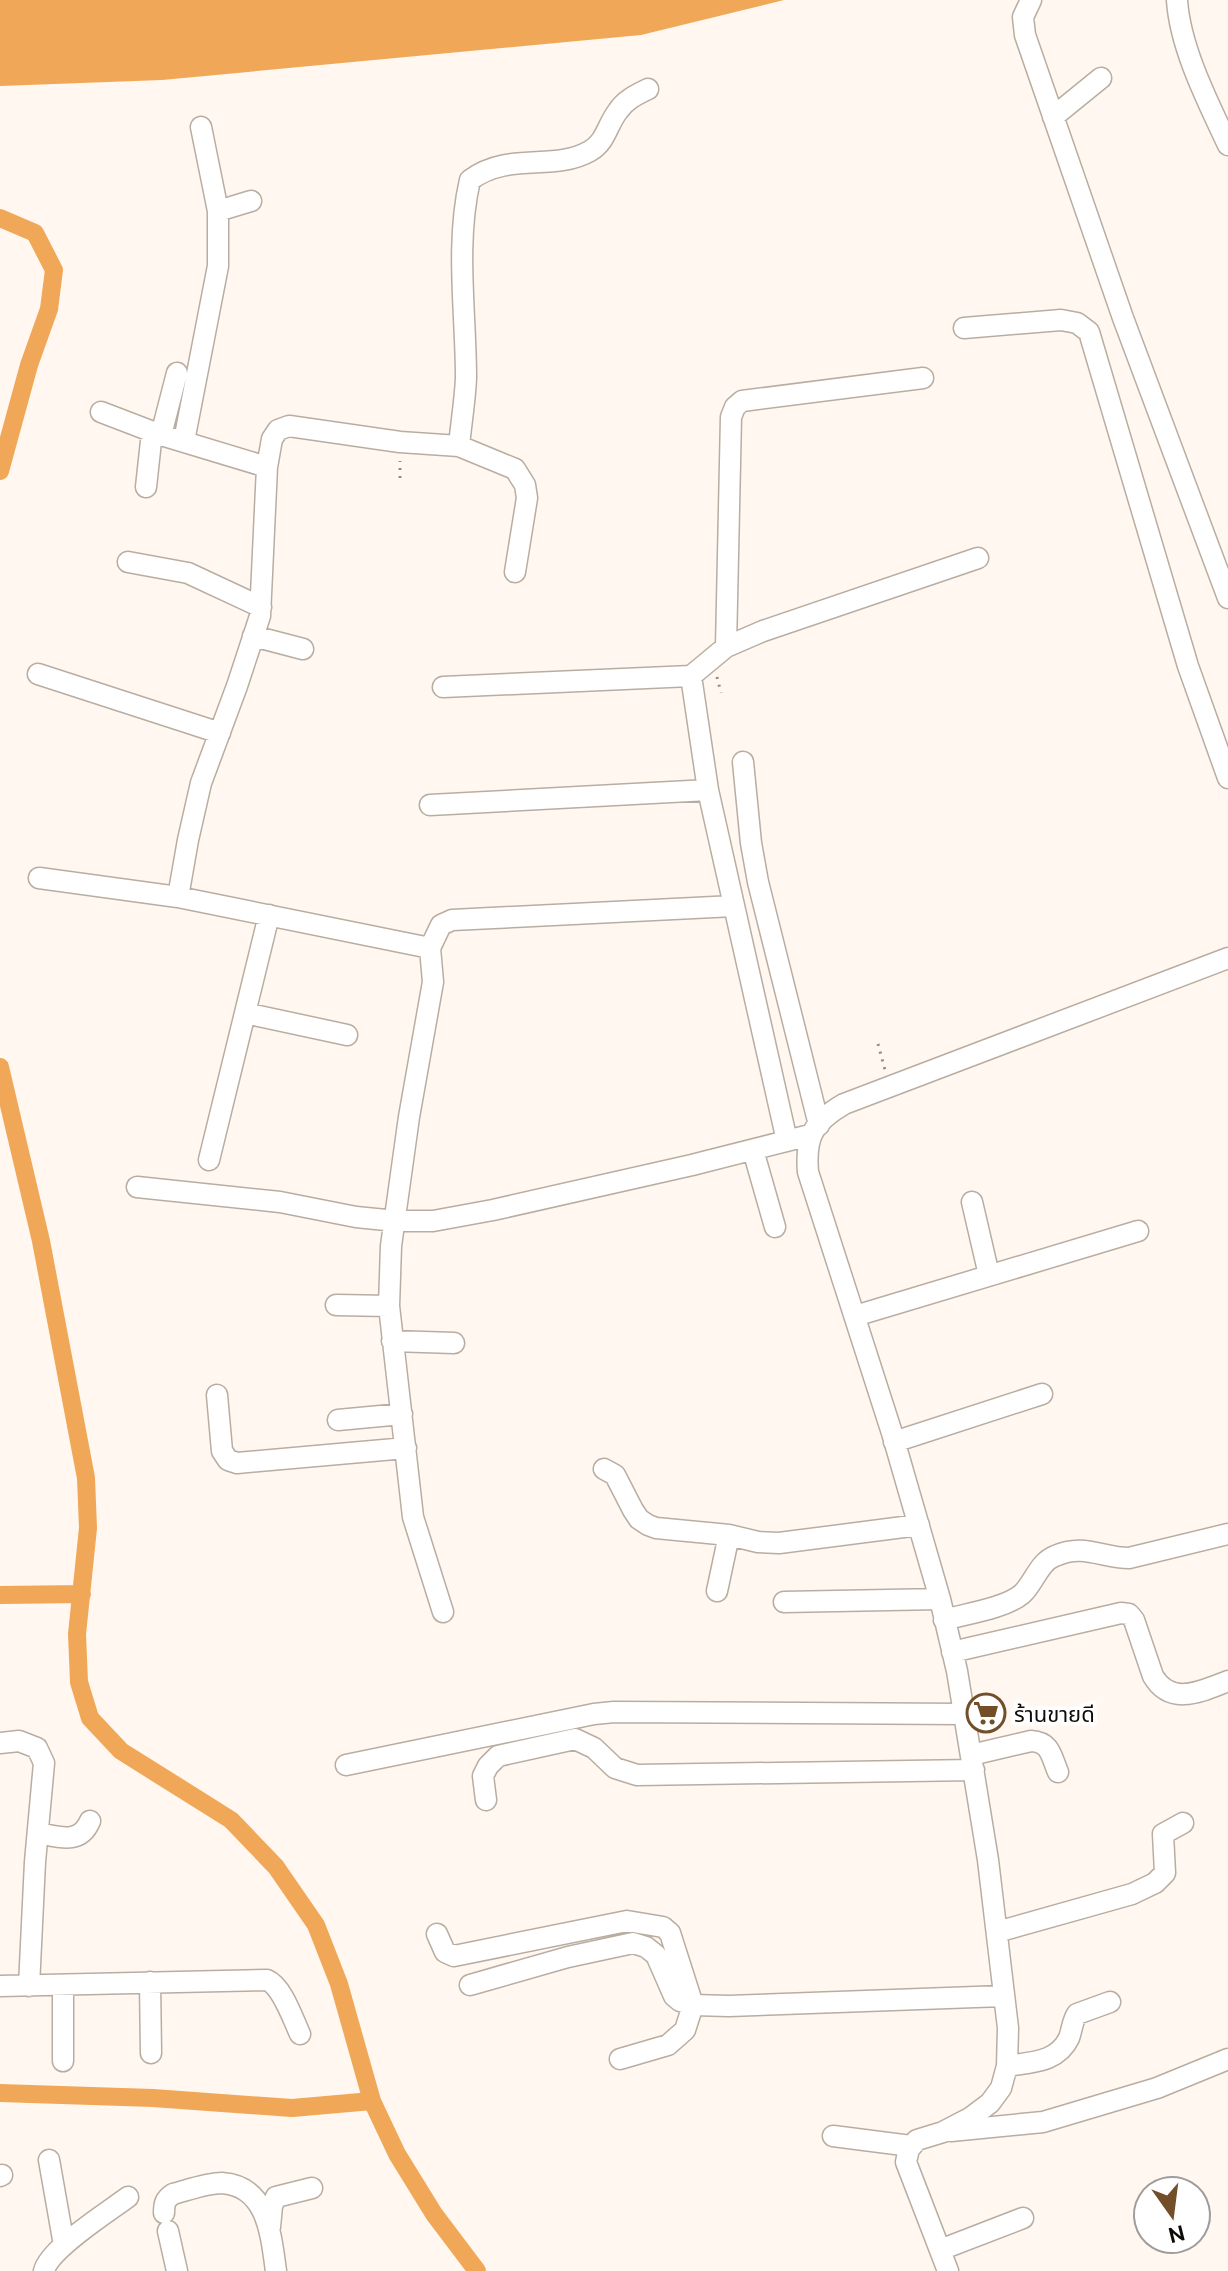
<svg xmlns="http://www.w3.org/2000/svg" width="1228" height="2271" font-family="Ubuntu,'Noto Sans Thai',sans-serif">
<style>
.water{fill:#f0a757}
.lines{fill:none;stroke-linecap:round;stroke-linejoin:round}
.canal{stroke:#f0a757;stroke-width:18}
.minor-casing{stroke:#b9ada1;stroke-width:23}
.path{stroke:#928c86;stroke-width:3;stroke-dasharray:2 6;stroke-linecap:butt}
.minor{stroke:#fff;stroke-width:20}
.labels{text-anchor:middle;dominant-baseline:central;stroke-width:8;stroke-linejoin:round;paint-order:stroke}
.poi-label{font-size:22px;fill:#0f0b07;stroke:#fff;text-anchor:start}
</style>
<rect width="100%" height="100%" fill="#fff7f0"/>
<path class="water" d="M0 0H784L641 35 162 80 0 86Z"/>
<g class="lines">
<path class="canal" d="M0 218 35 233 54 270 49 309 29 365 0 471
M0 1067 41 1241 86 1478 88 1528 77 1634 79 1682 90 1718 121 1751 231 1820 276 1867 316 1925 339 1984 372 2101 397 2154 434 2214 477 2271
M0 1595 82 1594
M0 2093 153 2098 292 2108 372 2101"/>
<defs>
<path id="minor" d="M1031 0 1023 17 1025 35 1123 318 1228 598
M1177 0C1180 48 1208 102 1228 145
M1053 117 1101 78
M218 211 251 201
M964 328 1061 320 1077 323 1089 332 1188 666 1228 778
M101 412 161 435 267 467
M161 435 177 373
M184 441 218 266V211L201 127
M459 446C461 424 465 401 466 378 466 313 455 244 470 180 510 151 553 172 590 151 606 142 607 125 618 111 625 100 636 95 648 89
M146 487 152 432
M128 562 188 573 261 607
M253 636 303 649
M726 647 731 417 735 407 742 401 923 378
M38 674 220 733
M691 676 708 790 787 1141
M443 687 691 676 726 647 763 631 978 558
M743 762 751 843 758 882 819 1125
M430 805 708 790
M39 878 178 897 430 948
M178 897 188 840 201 783 237 686 260 616 267 467 272 439 278 430 289 426 400 442 459 446 515 469 525 485 527 498 515 572
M245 1013 347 1035
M753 1150 775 1227
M209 1160 269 915
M137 1187 280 1202 356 1217 396 1221H433L493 1210 692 1165 810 1135
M972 1202 989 1275
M336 1305 389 1306
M855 1316 1138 1231
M392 1341 454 1343
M217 1395 222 1451 228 1460 237 1463 406 1448
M338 1420 402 1414
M894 1442 1042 1394
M604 1469 615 1475 633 1510 639 1519 648 1525 656 1528 729 1535 758 1542 779 1543 919 1525
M717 1591 729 1535
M784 1602 940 1599
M443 1612 413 1517 389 1306 391 1246 409 1117 433 982 430 948 441 925 452 920 734 906
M944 1620C965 1614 1006 1608 1022 1594 1034 1583 1039 1562 1055 1556 1084 1543 1102 1558 1129 1558L1228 1534
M952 1652 1121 1613 1129 1614 1134 1620 1153 1676C1171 1707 1202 1691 1228 1681
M0 1743 19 1741 37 1748 44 1763 35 1862 29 1986
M971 1755 1031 1741C1051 1742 1051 1756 1058 1772
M346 1765 594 1714 614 1712 963 1714
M486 1800 483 1776 488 1766 498 1756 575 1739 594 1748 615 1768 637 1775 974 1770
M39 1833C59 1837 80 1845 90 1821
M997 1932 1132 1894 1155 1883 1165 1873 1163 1834 1183 1823
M437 1934 445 1952 454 1956 627 1921 663 1927 670 1933 693 2005 729 2006 1003 1996
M150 1982 151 2053
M63 1985V2061
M470 1985 568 1957 633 1943 646 1947 656 1955 674 1996 680 2001 693 2005 685 2030 668 2045 620 2059
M0 1986 267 1980C282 1986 293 2019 300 2034
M1007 2066C1031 2062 1057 2063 1069 2038 1072 2030 1072 2022 1077 2014L1110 2002
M951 2131 1043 2122 1157 2088 1228 2059
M833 2136 911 2146
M49 2160 64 2245
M0 2176 2 2175
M164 2213C164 2204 165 2199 173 2194 188 2190 207 2183 222 2183 268 2186 271 2236 276 2271
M270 2227 272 2206 276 2197 312 2188
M168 2231 177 2271
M940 2250 1023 2218
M44 2271C49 2249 108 2212 128 2197
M948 2271 906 2162 909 2149 917 2140 943 2132 970 2118 990 2103 1001 2088 1007 2066 1008 2028 988 1860 957 1671 940 1599 892 1433 808 1172C805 1137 813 1122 844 1104L1228 958"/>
</defs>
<use href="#minor" class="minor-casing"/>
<path class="path" d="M400 478V461
M717 677 721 693
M878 1044 885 1070"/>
<use href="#minor" class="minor"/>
</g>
<defs>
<symbol id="supermarket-ring" viewBox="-11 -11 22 22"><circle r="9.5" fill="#fff" stroke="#734f29" stroke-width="1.5"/><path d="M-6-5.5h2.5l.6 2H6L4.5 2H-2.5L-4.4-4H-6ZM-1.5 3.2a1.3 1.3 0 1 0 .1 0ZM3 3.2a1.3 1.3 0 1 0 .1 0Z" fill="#734f29"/></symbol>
</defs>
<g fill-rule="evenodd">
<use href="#supermarket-ring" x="964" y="1691" width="44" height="44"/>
</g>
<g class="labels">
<g class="poi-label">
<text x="1014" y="1713">ร้านขายดี</text>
</g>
</g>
<g transform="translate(1172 2215) rotate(166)"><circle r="38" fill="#ffffff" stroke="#9f9d9c" stroke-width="2"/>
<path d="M0-6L14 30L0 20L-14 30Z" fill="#734f29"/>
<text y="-12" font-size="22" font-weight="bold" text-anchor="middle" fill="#0f0b07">N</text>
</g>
</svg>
